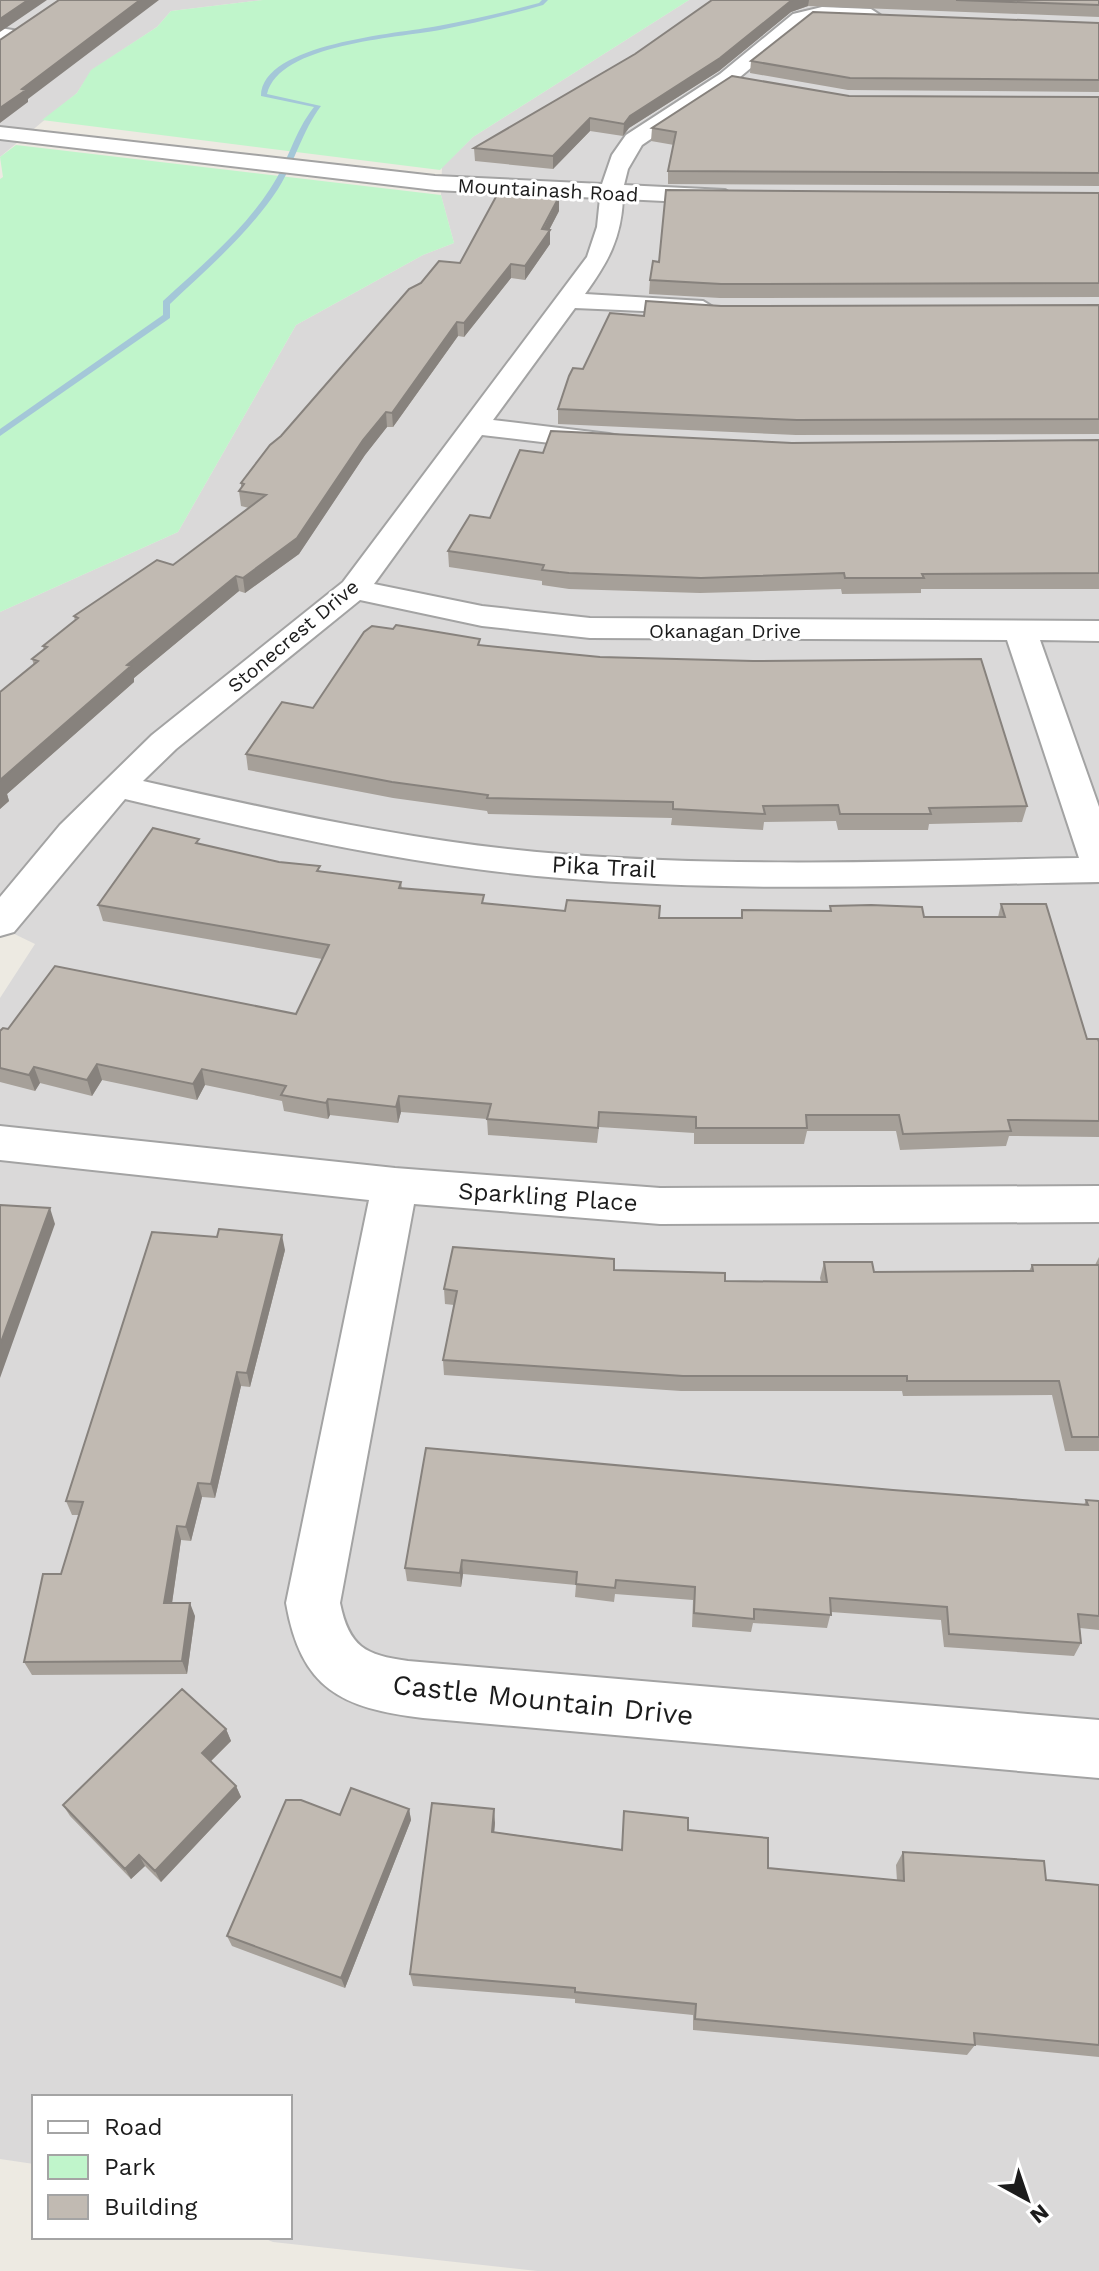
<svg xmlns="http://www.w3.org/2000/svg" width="1099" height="2271" font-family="'Work Sans',sans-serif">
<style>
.residential{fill:#dad9d9}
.park{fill:#c0f5cb}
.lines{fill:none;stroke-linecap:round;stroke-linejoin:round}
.stream{fill:#a4c7d8;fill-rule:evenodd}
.minor-casing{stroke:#a3a3a3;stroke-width:4}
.minor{fill:#fff;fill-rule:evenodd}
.wall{fill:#a6a099}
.shaded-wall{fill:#87827d}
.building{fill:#c1bab2;stroke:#87827d;stroke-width:2}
.labels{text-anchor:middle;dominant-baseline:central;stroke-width:6;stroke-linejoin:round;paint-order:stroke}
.far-street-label{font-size:20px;fill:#1c1c1c;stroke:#fff}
.street-label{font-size:24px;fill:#1c1c1c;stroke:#fff}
.near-street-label{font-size:28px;fill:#1c1c1c;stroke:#fff}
</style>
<rect width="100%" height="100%" fill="#edeae2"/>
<path class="residential" d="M0 0H263L171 11 157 27 92 70 77 93 0 157Z
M689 0H1099V2271H537L273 2242 261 2237H290V2097H34V2164L0 2159V998L35 944 0 927V612L178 532 296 325 423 255 454 243 441 195 442 167 473 137Z"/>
<path class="park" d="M263 0H689L473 137 440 170 42 120 77 93 91 70 157 27 171 11Z
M16 145 441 195 454 243 423 255 296 325 178 532 0 612V179L3 177 0 157Z"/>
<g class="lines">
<path class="stream" d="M542 0H548L543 5C509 15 475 23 440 30 396 38 279 44 267 94L321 106C302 131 295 162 278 189 249 233 208 268 170 304V318L0 436V429L163 315V301C201 266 242 232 270 189 288 163 294 132 314 107L261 96C262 43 397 34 438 26 472 20 506 12 539 3Z"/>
<defs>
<path id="minor" d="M822 7 871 9 880 15 871 21 822 19 806 22 734 82 642 145 628 169 624 185 725 190 736 197 725 204 623 199C621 239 608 262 585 294L703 301 716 309 712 314 575 308 493 420 609 434 619 436 623 442 619 448 609 450 482 435 374 584 482 606 590 618 1099 621V641L1040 640 1099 807V882C919 885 739 893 560 878 413 866 268 833 125 799L14 932 0 936V897L60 825 152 735 343 582 587 257 597 227 600 198 435 190 0 139V127L435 176 602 184 612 155 626 135 720 74 793 14ZM360 600 482 626 590 638 1007 640 1079 858C906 861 733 868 560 854 419 843 281 812 143 781L176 749Z
M0 28 19 31 21 35 12 41 0 40Z
M0 1126 395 1168 660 1188 1099 1186V1222L660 1224 414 1204 340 1603C349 1647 365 1655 408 1661L1099 1720V1778L423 1718C341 1708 301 1689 286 1603L369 1200 0 1160Z"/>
</defs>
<use href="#minor" class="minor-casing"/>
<use href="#minor" class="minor"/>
</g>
<path class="wall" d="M712 0H1099V17L808 6 791 12 719 71 629 128 623 136 590 131 553 169 475 161 474 148 635 54Z
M1099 23V92L848 90 750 73 751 61Z
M849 96 1099 97V186L668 184V171L674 145 651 141 652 128Z
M1099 193V297L720 298 649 294 650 280 659 262Z
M559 211 549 230 550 244 525 280 511 278 464 337 458 336 393 427H387L365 455 299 554 245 593 239 591 134 678V682L7 794 9 801 0 809V692L34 665 32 659 44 650 43 646 75 621 74 616 173 565 249 508 241 506 239 491 241 488V483L281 436 460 263Z
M1099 305V434L796 435 558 424V409L583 369 644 316 721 306Z
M1099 440V589H921V593L842 594 841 589 700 593 569 589 542 585V581L449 567 448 551 490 518 543 453 792 443Z
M480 645 1027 806 1022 822 929 824 928 830H838L836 821 764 822 763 830 671 825 672 818 488 814 487 811 393 798 248 770 246 754 313 708Z
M200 844 320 872 401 882 402 888 484 904 565 911 659 918H741L742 910 830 911V906L924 917H998L1001 904 1087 1039 1099 1042V1137L1009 1136 1006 1146 900 1150 896 1131H807L804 1144H694V1133L599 1127 597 1143 488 1135 487 1119 401 1112 398 1123 330 1115 328 1119 284 1111 282 1101 205 1085 197 1100 102 1080 92 1096 40 1083 35 1091 0 1082V1031L8 1029 296 1014 322 959 103 921 98 905Z
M285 1250 250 1387 241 1386 215 1498 202 1497 191 1541 181 1540 172 1603 195 1616 187 1674 32 1675 24 1662 61 1574 79 1515H72L66 1501Z
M1099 1257V1451H1065L1052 1395 903 1396 902 1391H681L444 1375 443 1360 454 1305 445 1304 444 1289 614 1270 725 1281 821 1282 820 1278 824 1262 874 1272 1029 1271 1032 1265H1095Z
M893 1490 1084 1505 1086 1500 1099 1501V1630L1080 1628 1081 1643 1074 1656 944 1647 941 1620 831 1612 827 1628 753 1623 751 1632 692 1627 693 1600 615 1594 614 1602 575 1597 576 1585 463 1574 461 1587 407 1581 405 1568Z
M226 1729 231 1741 211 1761 236 1786 241 1797 161 1882 145 1866 131 1879 70 1816 63 1805Z
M409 1809 411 1820 345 1988 232 1946 227 1936 340 1815Z
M495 1823 494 1832 621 1849 688 1830 768 1868 897 1881 896 1865 903 1852 1046 1880 1099 1885V2057L975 2045 967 2055 693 2030V2015L575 2003V1999L413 1986 410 1974Z"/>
<path class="shaded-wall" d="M28 0H47L0 32V19Z
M140 0H159L28 99V102L0 123V108L22 89Z
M792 0H809L808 6 791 12 719 71 629 128 623 136 624 124 630 116Z
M590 118V131L553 169V156Z
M559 197V211L546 236 550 230V244L525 280V266Z
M511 264V278L464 337V323Z
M457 322 458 336 393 427 392 413Z
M386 412 387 427 365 455 299 554 245 593 243 578Z
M236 576 239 591 134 678V682L7 794 9 801 0 809V780L127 665Z
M97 1064 102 1080 92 1096 87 1080Z
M34 1067 40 1083 35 1091 29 1075Z
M202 1069 205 1085 197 1100 193 1084Z
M399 1096 401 1112 398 1123 396 1107Z
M328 1099 330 1115 328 1119 326 1103Z
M50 1208 55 1224 0 1378V1345Z
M282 1235 285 1250 250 1387 247 1373Z
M237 1372 241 1386 215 1498 211 1484Z
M198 1483 202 1497 191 1541 186 1527Z
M177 1526 181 1540 170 1617 164 1603Z
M462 1560 463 1574 461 1587 460 1573Z
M190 1603 195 1616 187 1674 182 1661Z
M226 1729 231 1741 207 1765 202 1753Z
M236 1786 241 1797 161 1882 155 1871Z
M409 1809 411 1820 345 1988 341 1978Z
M494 1809 495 1823 493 1845 492 1832Z
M139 1855 145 1866 131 1879 125 1869Z"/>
<path class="building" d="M0 0H28L0 19Z
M59 0H140L22 89 26 90 0 108V40Z
M712 0H792L720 58 630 116 624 124 590 118 553 156 474 148 635 54Z
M956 0H1099V5Z
M813 12 1099 23V80L850 78 751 61Z
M732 76 849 96 1099 97V173L668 171 676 132 652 128Z
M666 190 1099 193V283L721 284 650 280 653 261 659 262Z
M498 193 559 197 542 229 550 230 525 266 511 264 464 323 457 322 392 413 386 412 363 440 297 538 243 578 236 576 127 665 131 666 0 780V692L38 661 32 659 47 647 43 646 78 618 74 616 157 560 173 565 266 495 239 491 244 484 241 483 270 445 281 436 409 289 421 283 439 261 460 263Z
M646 301 721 306 1099 305V419L797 420 558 409 569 376 573 368 583 369 610 313 644 316Z
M551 431 792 443 1099 440V573L922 574 924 578H845L844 573 701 578 569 573 542 570 544 565 448 551 470 515 490 518 520 450 543 453Z
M396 625 480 639 478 645 600 657 753 661 981 659 1027 806 929 808 931 814H840L838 805 763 806 765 814 673 809V802L487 798 488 795 392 782 246 754 282 702 313 708 364 632 372 626 393 629Z
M153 828 199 839 196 843 279 862 320 866 317 871 401 882 399 888 484 895 482 903 565 911 567 900 660 906 659 918H742V910L831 911 830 906 871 905 922 907 924 917H1005L1001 904H1046L1087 1039H1098L1099 1042V1121L1008 1120 1011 1131 903 1134 899 1115H806L807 1128H696V1117L599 1112 598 1128 487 1119 491 1104 399 1096 396 1107 328 1099 326 1103 281 1095 286 1086 202 1069 193 1084 97 1064 87 1080 34 1067 29 1075 0 1068V1031L3 1028 8 1029 55 966 296 1014 329 945 98 905Z
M0 1205 50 1208 0 1345Z
M219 1229 282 1235 247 1373 237 1372 211 1484 198 1483 186 1527 177 1526 164 1603H190L182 1661 24 1662 43 1574H61L83 1502 66 1501 152 1232 217 1237Z
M453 1247 614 1259V1270L725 1273V1281L827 1282 824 1262H872L874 1272 1033 1271 1032 1265H1099V1437H1072L1059 1381H907V1376H683L443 1360 457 1291 444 1289Z
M426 1448 893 1490 1088 1505 1086 1500 1099 1501V1616L1078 1614 1081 1643 949 1634 947 1607 830 1598 831 1615 754 1609V1619L694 1613 695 1587 616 1580 615 1588 576 1584 577 1572 462 1560 460 1573 405 1568Z
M182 1689 226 1729 202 1753 236 1786 155 1871 139 1855 125 1869 63 1805Z
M351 1788 409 1809 341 1978 227 1936 286 1800H301L340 1815Z
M432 1803 494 1809 492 1832 622 1850 624 1811 688 1818V1830L768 1838V1868L904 1881 903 1852 1044 1861 1046 1880 1099 1885V2045L974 2033 975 2045 695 2019 696 2004 575 1992V1988L410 1974Z"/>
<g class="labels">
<g class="far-street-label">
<text transform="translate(548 190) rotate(3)">Mountainash Road</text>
<text x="725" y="631">Okanagan Drive</text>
<text transform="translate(293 636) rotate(-40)">Stonecrest Drive</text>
</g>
<g class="street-label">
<text transform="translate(604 867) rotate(3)">Pika Trail</text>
<text transform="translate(548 1197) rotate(4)">Sparkling Place</text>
</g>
<g class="near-street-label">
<text transform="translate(543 1700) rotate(6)">Castle Mountain Drive</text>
</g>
</g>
<rect x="32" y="2095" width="260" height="144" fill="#ffffff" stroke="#a4a4a4" stroke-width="2"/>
<rect x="48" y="2121" width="40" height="12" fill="#ffffff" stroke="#a4a4a4" stroke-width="2"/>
<text x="104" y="2135" font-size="24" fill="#1c1c1c">Road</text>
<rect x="48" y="2155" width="40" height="24" fill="#c0f5cb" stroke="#a4a4a4" stroke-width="2"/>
<text x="104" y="2175" font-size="24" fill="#1c1c1c">Park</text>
<rect x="48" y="2195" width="40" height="24" fill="#c1bab2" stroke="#a4a4a4" stroke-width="2"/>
<text x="104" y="2215" font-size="24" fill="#1c1c1c">Building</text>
<g transform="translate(1027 2199) rotate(140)" stroke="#ffffff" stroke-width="6" paint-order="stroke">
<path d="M0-6L14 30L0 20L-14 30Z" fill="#1c1c1c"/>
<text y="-12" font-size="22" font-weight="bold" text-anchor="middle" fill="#1c1c1c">N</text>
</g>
</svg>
